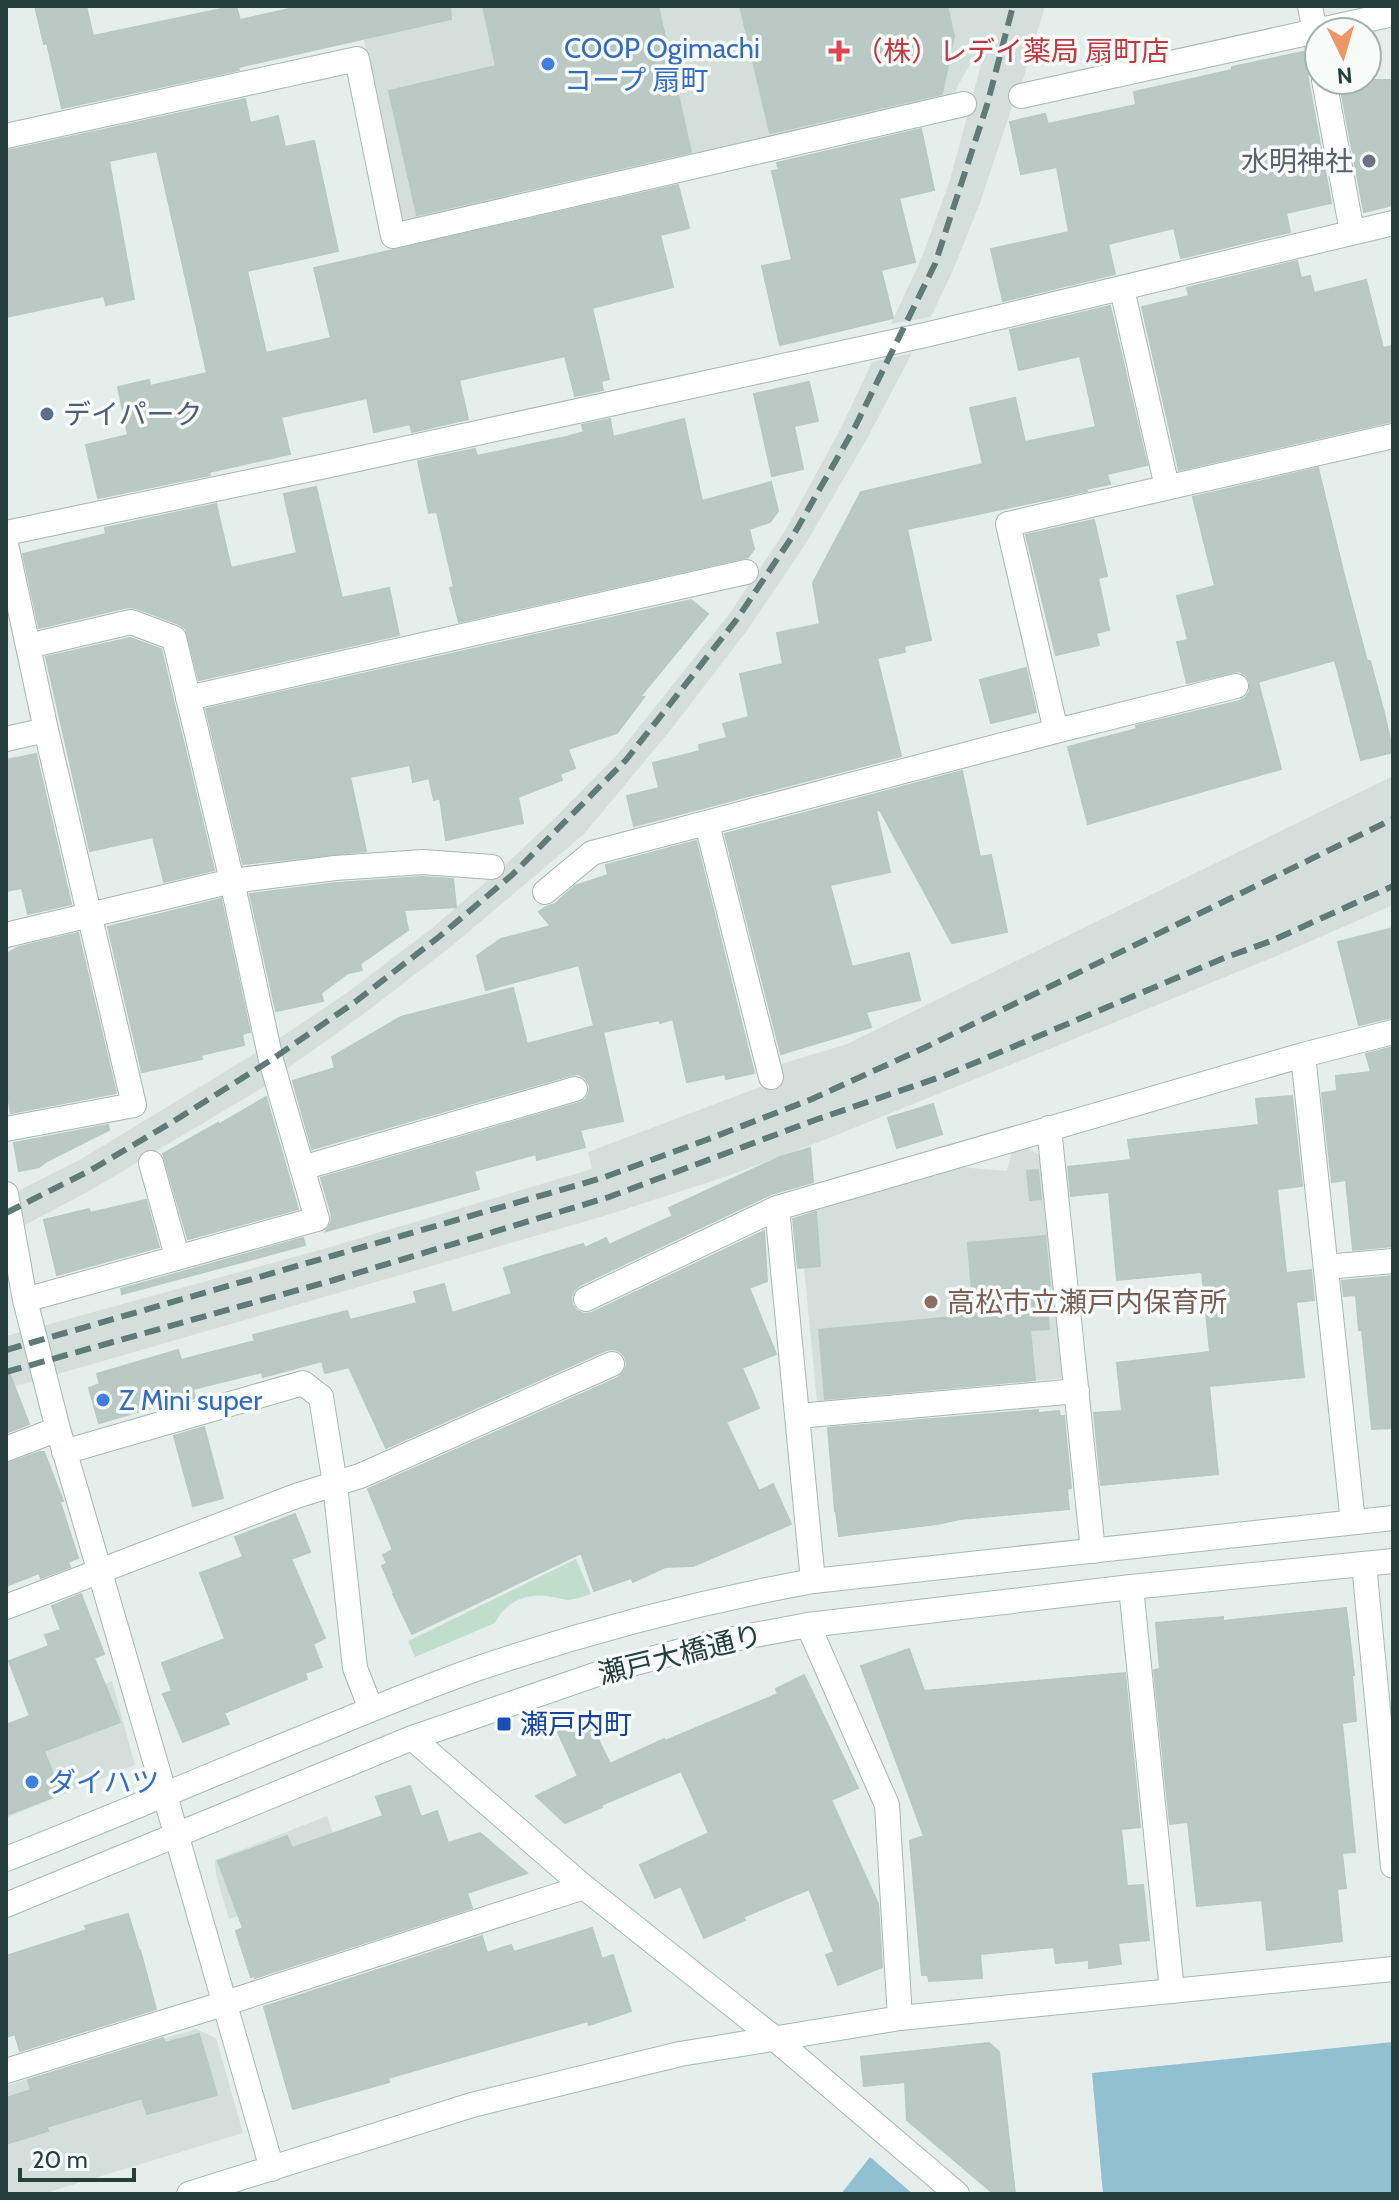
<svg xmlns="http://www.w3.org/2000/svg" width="1399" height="2200" font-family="Cabin,'Noto Sans JP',sans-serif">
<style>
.built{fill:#d4dedb}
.green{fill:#c0decc}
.water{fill:#90c0d1}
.building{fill:#bbc9c5;stroke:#b8c8c3;stroke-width:2}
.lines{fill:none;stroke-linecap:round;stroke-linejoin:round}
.street-casing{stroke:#a8b6b3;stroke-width:26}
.secondary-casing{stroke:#a4bab5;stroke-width:26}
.street{stroke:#fff;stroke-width:24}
.secondary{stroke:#fff;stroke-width:24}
.rail{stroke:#607b77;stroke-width:6;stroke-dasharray:16 8;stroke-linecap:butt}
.health-dot{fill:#e0444e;stroke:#f7fbf9;stroke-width:3}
.shop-dot{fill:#3f7fe0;stroke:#f7fbf9;stroke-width:3}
.worship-dot{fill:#6b7280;stroke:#f7fbf9;stroke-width:3}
.service-dot{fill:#5c6f8a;stroke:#f7fbf9;stroke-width:3}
.education-dot{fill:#8d6e63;stroke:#f7fbf9;stroke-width:3}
.transit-dot{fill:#1a4fb4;stroke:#f7fbf9;stroke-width:3}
.labels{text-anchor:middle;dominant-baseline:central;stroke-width:7;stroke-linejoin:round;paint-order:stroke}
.shop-label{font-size:28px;fill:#366cbe;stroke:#f7fbf9;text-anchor:start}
.health-label{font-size:28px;fill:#be3a42;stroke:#f7fbf9;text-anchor:start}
.worship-label{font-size:28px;fill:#5b616d;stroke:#f7fbf9;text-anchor:end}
.service-label{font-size:28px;fill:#4e5e75;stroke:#f7fbf9;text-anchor:start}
.education-label{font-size:28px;fill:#785e54;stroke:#f7fbf9;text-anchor:start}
.street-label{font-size:28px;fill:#25403c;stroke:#f7fbf9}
.transit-label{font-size:28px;fill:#164399;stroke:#f7fbf9;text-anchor:start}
</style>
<rect width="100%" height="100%" fill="#e6eeeb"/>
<path class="built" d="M357 6H1045L1019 93 1012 107 980 203 953 270 931 317 891 324 922 257 950 180 982 61H972L957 87 956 92 957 99 403 224Z
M912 353 868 437 806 543 748 629 673 727 584 834 453 945 361 1016 281 1073 274 1042 348 992 431 929 502 868 556 817 616 756 730 613 785 531 842 426 872 362Z
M1393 776V905L1279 955 1052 1048 824 1140 725 1177 604 1216 6 1389V1336L327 1248 592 1169 588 1152 781 1079 778 1065 847 1044Z
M264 1048 272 1082 91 1190 25 1225 18 1191 83 1158Z
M1026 1147 1042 1157 1062 1378 817 1402 800 1226 810 1210 959 1167 1007 1171 1012 1151Z
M112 1681 135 1765 6 1818V1724Z
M327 1816 348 1877 229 1919 216 1875 215 1860Z
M196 2029 216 2038 243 2133 42 2194H6V2086Z"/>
<path class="green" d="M576 1559 591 1594C584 1596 575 1600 567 1600 560 1599 554 1597 548 1596 525 1593 505 1602 495 1623L415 1657 408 1641Z"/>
<path class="water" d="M1393 2042V2194H1103L1092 2073Z
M870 2157 913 2194H841Z"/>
<path class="building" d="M35 6H86L93 36 236 6 240 20 303 6H450L451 19 238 67 239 70 62 108 47 43 44 44Z
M483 6H658L691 152 417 215 389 91 496 66Z
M740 6H947L954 36 942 94 770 133Z
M1303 52 1331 203 1286 213 1290 232 1181 258 1174 228 1108 244 1115 274 1003 301 991 249 1069 232 1057 167 1021 174 1010 122 1045 114 1048 124 1136 105 1134 92 1232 70V67Z
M1339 80H1393V205L1364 212Z
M245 99 250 123 278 116 285 147 314 141 338 251 247 271 266 353 331 338 314 268 678 185 689 228 660 235 673 287 592 308 609 379 601 381 603 390 575 396 565 356 459 380 468 419 412 432 410 424 374 432 367 398 281 417 290 454 209 472 210 475 98 498 86 445 128 435 118 387 149 380 150 386 207 373 157 151 109 161 134 299 106 305 104 296 6 317V151Z
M921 129 934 190 899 198 915 262 881 270 893 318 780 345 762 266 792 260 772 171 779 170 777 163Z
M1297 261 1301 278 1310 276 1314 293 1366 280 1383 348 1393 346V421L1179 470 1142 307 1189 296 1187 288Z
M1110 306 1147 465 1107 474 1110 484 1086 489 1087 491 907 529 931 640 904 646 905 652 877 658 901 756 634 826 627 796 659 788 653 763 700 751 699 745 727 738 723 724 749 717 740 674 783 664 777 633 820 624 813 583 861 492 983 464 970 408 1015 398 1025 442 1096 427 1080 356 1019 370 1010 330Z
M809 382 818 421 794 426 803 469 772 476 754 394Z
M610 419 613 437 684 419 702 501 771 482 778 511 770 522 749 529 754 549 748 557 459 622 450 588 454 587 437 512 429 513 418 461 475 449 477 456 566 437 584 432 582 425Z
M1318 468 1344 575 1367 661H1370L1384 713 1393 752 1361 760 1335 660 1258 682 1281 769 1088 824 1068 747 1137 729 1136 726 1240 701 1246 697 1250 691V682L1246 675 1239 671 1187 683 1177 642 1188 640 1177 596 1215 586 1193 497Z
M316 487 342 598 389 588 399 635 199 680 186 629 179 624 136 608 128 607 39 628 23 554 106 534 105 528 216 504 231 568 297 553 284 494Z
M1094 520 1107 576 1098 578 1109 630 1096 633 1099 645 1056 655 1026 535Z
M691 600 708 614 639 698 644 697 617 733 568 749 575 768 560 774 562 780 518 797 523 823 446 840 440 798 434 800 429 778 413 782 410 765 350 777 366 851 243 864 206 709Z
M130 638 161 649 214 870 164 882 153 837 90 851 46 657Z
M1026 668 1036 712 991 723 980 680Z
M36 754 71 904 28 914 22 888 6 891V760Z
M962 771 980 857 991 855 1007 932 952 943 880 810 876 811 890 872 830 885 852 967 909 953 920 1000 866 1012 871 1027 781 1054 725 834Z
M696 841 754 1073 726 1079 725 1074 687 1082 673 1019 660 1023 659 1020 603 1032 623 1121 580 1130 585 1147 537 1160 536 1154 474 1171 479 1189 326 1231 331 1223 332 1216 321 1178 579 1103 586 1099 589 1093 590 1086 585 1078 578 1074 571 1075 312 1149 293 1081 335 1068 332 1057 401 1017 513 988 527 1044 594 1026 579 965 486 990 477 956 501 939 551 926 539 912 546 907 555 904 575 886 608 875 606 865Z
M423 877 453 879 456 907 404 910 408 930 360 964 362 970 348 973 321 993 323 1001 276 1011 250 894 336 883Z
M221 899 250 1032 242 1034 244 1045 201 1055 202 1059 142 1072 108 927Z
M1393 928V1017L1359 1025 1338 942Z
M78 933 116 1093 11 1113 6 1085V954L19 947Z
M1393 1047V1246L1353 1250 1346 1180 1332 1182 1322 1093 1337 1091 1336 1076 1371 1072 1366 1054Z
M1292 1096 1302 1186 1277 1189 1286 1273 1311 1270 1314 1300 1296 1302 1304 1377 1209 1386 1218 1474 1101 1485 1094 1413 1122 1411 1117 1363 1210 1352 1202 1272 1117 1280 1109 1192 1071 1196 1068 1167 1131 1160 1128 1140 1259 1125 1256 1099Z
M266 1097 298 1209 188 1239 163 1154 218 1123V1125Z
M933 1104 942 1134 897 1148 888 1118Z
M108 1125 109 1130 47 1161 39 1167 19 1171 14 1143Z
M810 1148 813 1182 771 1194 580 1285 574 1290 571 1297 572 1305 577 1311 584 1314 592 1313 764 1231 767 1281 749 1288 776 1354 742 1368 759 1408 726 1422 759 1491 773 1484 791 1524 693 1566 665 1567 633 1582 631 1578 594 1591 581 1553 412 1634 393 1594 394 1593 382 1566 387 1563 383 1555 393 1550 368 1489 618 1378 624 1372 627 1365 625 1357 621 1352 614 1349 606 1350 386 1448 349 1367 325 1373 322 1361 263 1377 262 1372 193 1389 195 1398 166 1407 165 1404 99 1423 89 1388 100 1384 97 1374 178 1350 181 1360 255 1341 253 1335 347 1311 350 1320 417 1303 414 1292 444 1284 452 1313 512 1294 504 1268 583 1244 585 1248 606 1238 609 1245 673 1216 669 1208 780 1157Z
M1038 1170 1041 1199 1030 1200 1027 1171Z
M146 1200 159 1247 57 1275 44 1220 89 1209 90 1213Z
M816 1212 820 1266 798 1268 793 1219Z
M1045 1236 1050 1286H1045L1049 1329 1030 1330 1035 1380 825 1399 819 1330 974 1315 968 1243Z
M303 1238 305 1245 122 1294 121 1289Z
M1393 1276V1428L1372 1429 1362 1330H1359L1356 1295 1344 1296 1342 1281Z
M8 1370 29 1424 6 1433V1371Z
M1038 1410V1413L1059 1411 1060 1416H1064L1071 1488 1067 1489 1069 1509 960 1519 937 1524 839 1536 836 1511H835L828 1428Z
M204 1427 223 1498 193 1506 174 1436Z
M40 1452H44L63 1501 60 1502 78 1558 68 1562 70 1567 41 1578 39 1573 6 1586V1464Z
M295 1514 310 1552 291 1559 325 1638 313 1644 322 1667 305 1673 307 1679 224 1713 229 1724 183 1742 163 1694 172 1691 162 1663 225 1639 200 1573 243 1557 235 1537Z
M81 1594 104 1654 94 1658 120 1722 44 1751 61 1794 6 1815V1725L30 1716 9 1661 49 1646 45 1635 61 1630 52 1606Z
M1346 1608 1354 1675H1352L1356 1721 1342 1723 1355 1852 1342 1853 1346 1888 1337 1889 1342 1941 1267 1950 1262 1900 1197 1906 1188 1822 1170 1824 1154 1670 1160 1669 1156 1623 1223 1617V1621Z
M909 1649 924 1691 1125 1673 1140 1827 1121 1829 1127 1886 1143 1885 1149 1940 1118 1943 1121 1964 1089 1968V1960L1056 1963 1054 1947 980 1954 982 1978 929 1981 928 1975H922L910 1841 924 1836 861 1666Z
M804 1675 858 1788 831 1800 878 1904 882 1967 838 1985 826 1955 834 1952 809 1889 743 1917 745 1920 704 1938 681 1886 655 1898 640 1865 709 1833 681 1771 601 1805 602 1807 565 1823 536 1796 578 1776 556 1728 586 1714 610 1764 664 1739 665 1741 778 1694 776 1689Z
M410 1786 421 1817 437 1811 448 1843 480 1833 527 1873 467 1893 472 1908 255 1978V1975L251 1977 236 1931 243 1928 218 1861 287 1836 292 1848 383 1816 376 1797Z
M128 1914 139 1950H140L156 2009 20 2051 15 2034 6 2037V1956L87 1930 85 1926Z
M592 1928 602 1959 613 1955 631 2011 589 2025 588 2021 388 2078 389 2082 293 2109 264 2007 482 1936 487 1953 511 1945 514 1952Z
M199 2034 217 2095 147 2114 142 2098 46 2127 48 2131 6 2144V2098L31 2090 28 2080 163 2038 165 2043Z
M989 2043 999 2052 1015 2194H994L907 2120 905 2082 864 2086 861 2057Z"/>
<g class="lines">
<defs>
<path id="street" d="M1310 6 1319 54
M1324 80 1352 232
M1021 96 1393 14
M6 136 357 59 393 236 964 104
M1122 289 1167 487
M6 533 335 464 925 335 1393 223
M6 544 46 730 134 1105 6 1129
M188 698 746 572
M1056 731 1008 524 1393 436
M6 739 46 730
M707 824 771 1077
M545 892 592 853 1056 731 1236 686
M6 935 232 881 335 868 423 862 492 867
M1303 1055 1353 1522
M1049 1128 1093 1551
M151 1163 177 1256
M302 1168 575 1089
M6 1194 25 1300 58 1429 165 1795
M777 1208 813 1581
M1326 1267 1393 1261
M586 1299 777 1208 1303 1055 1393 1032
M25 1300 317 1219 271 1060 232 881 174 638 131 622 28 646
M798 1416 1077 1391
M6 1449 58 1429
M64 1452 303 1383 321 1397
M1364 1564 1393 1866
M1131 1587 1172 1991
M6 1607 296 1496 360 1476 612 1364
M808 1625 887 1805 900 2018
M774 2038 957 2194
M6 2071 226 2003 584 1887"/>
<path id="secondary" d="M321 1397 335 1484 355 1668 371 1709
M412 1738 584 1887 774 2038
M165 1795 272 2169
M6 1859C108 1819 208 1776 309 1735 365 1712 422 1688 479 1668 589 1631 699 1602 813 1581L1393 1518
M6 1905 412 1738 609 1670 707 1644 808 1625 1131 1587 1393 1561
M189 2194 472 2105 680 2054 900 2018 1393 1969"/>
</defs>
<use href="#street" class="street-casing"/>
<use href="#secondary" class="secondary-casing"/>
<use href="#street" class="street"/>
<use href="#secondary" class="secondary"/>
<path class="rail" d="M6 1213 91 1170 174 1121 271 1060 355 1002 440 936 512 875 626 760 737 619 794 534 855 427 935 264 987 105 1013 6
M6 1350 602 1178 706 1140 812 1099 926 1047 1393 819
M6 1372 334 1280 609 1197 815 1120 946 1075 1224 958 1271 941 1393 886"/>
</g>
<path class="health-dot" d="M835 39h8v8h8v8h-8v8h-8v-8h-8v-8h8z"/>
<g class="shop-dot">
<circle cx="548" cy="64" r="8"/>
<circle cx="103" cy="1400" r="8"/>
<circle cx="32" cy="1782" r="8"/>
</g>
<circle class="worship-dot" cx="1369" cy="161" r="8"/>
<circle class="service-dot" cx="47" cy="414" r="8"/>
<circle class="education-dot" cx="931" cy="1302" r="8"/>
<rect class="transit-dot" x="496" y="1716" width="16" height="16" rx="4"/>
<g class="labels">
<g class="shop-label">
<text x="564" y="48">COOP Ogimachi<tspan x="564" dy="32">コープ 扇町</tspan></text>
<text x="119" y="1400">Z Mini super</text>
<text x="48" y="1782">ダイハツ</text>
</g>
<g class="health-label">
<text x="855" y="51">（株）レデイ薬局 扇町店</text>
</g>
<g class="worship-label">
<text x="1353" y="161">水明神社</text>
</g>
<g class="service-label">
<text x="63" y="414">デイパーク</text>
</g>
<g class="education-label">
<text x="947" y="1302">高松市立瀬戸内保育所</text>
</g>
<g class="street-label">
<text transform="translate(680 1654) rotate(-14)">瀬戸大橋通り</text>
</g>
<g class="transit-label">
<text x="520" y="1724">瀬戸内町</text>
</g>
</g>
<rect width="1399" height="2200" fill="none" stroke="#25403c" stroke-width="16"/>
<g transform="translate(1343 56) rotate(175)"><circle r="38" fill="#f7fbf9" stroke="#a3b0ad" stroke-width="2"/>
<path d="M0-6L14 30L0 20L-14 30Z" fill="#ee9665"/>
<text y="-12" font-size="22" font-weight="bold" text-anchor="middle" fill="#25403c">N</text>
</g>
<path d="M20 2168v12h114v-12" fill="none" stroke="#25403c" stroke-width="4"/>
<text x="32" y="2168" font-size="24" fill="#25403c" stroke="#f7fbf9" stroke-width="6" paint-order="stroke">20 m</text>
</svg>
